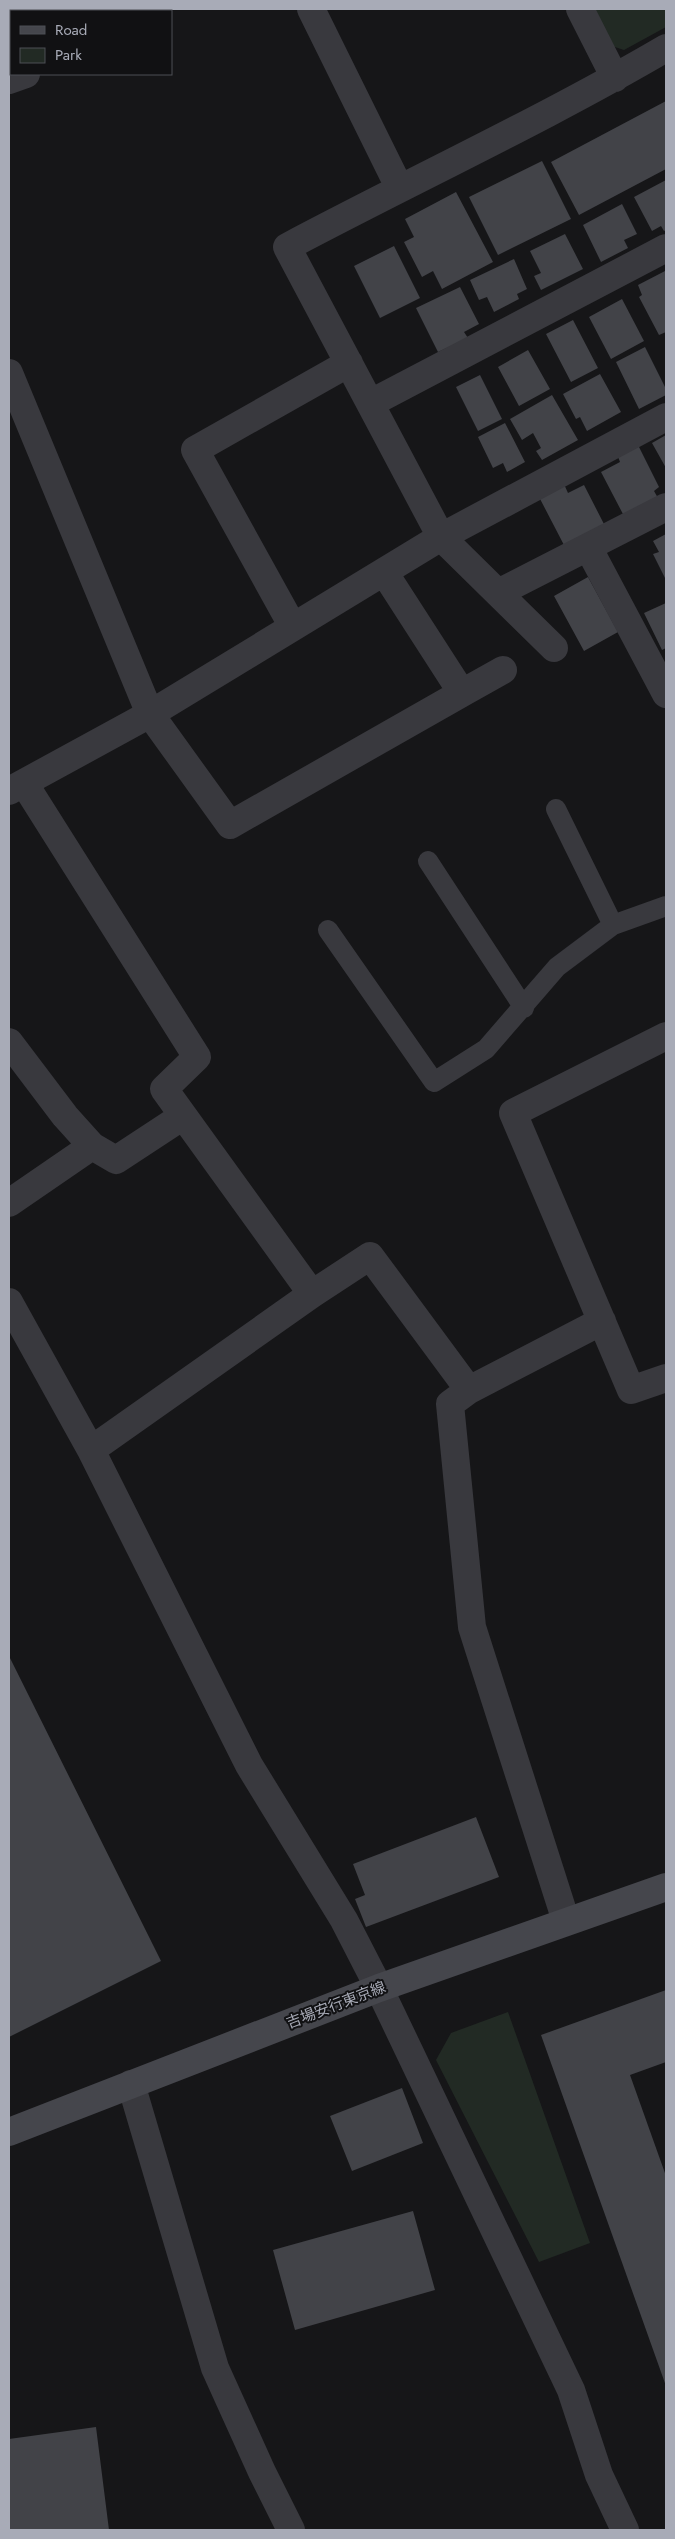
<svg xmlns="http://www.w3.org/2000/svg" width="675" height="2539" font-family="Jost,'Noto Sans JP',sans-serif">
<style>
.green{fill:#222a24}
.building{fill:#424348}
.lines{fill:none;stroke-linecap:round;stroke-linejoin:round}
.service{stroke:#39393e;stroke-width:20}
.minor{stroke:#39393e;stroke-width:28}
.secondary{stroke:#45464c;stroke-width:28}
.labels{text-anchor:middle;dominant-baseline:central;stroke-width:4;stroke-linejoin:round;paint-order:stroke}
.street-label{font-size:15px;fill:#a8abb7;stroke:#111113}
</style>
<rect width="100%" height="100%" fill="#161618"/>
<path class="green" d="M594 9H666V27L624 50 612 46Z
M508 2012 590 2243 539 2262 436 2060 451 2033Z"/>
<path class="building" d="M666 101V169L579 215 551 162Z
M542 161 571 219 498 255 469 197Z
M666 180V230L664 231 661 226 652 231 634 197Z
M456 192 493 262 442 289 433 271 422 277 404 242 414 237 405 219Z
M622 204 637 234 624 240 628 248 601 262 583 225Z
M565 234 583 269 541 290 534 276 541 273 530 251Z
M394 246 420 298 380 318 354 266Z
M514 259 527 289 517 294 519 299 494 312 487 297 479 300 470 280Z
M665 271 666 332 659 335 639 297 642 295 638 285Z
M460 287 479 324 464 332 468 338 438 352 416 308Z
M622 299 644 341 611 359 589 317Z
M573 320 598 368 571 382 546 334Z
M645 347 666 389V395L639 409 616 362Z
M528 350 550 389 519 406 498 367Z
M600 374 621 412 587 431 580 417 576 419 563 394Z
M480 375 502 419 478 431 456 387Z
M552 395 578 440 542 460 536 451 541 448 533 433 522 440 510 419Z
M505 423 525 462 507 472 503 463 493 468 478 437Z
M666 435V468L652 443Z
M637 443 659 487 654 491 658 498 624 516 601 472 620 462 617 454Z
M563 482 568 493 584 485 605 526 565 547 538 495Z
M666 534V580L653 554 659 552 653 541Z
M588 577 618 632 584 651 554 596Z
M666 603V648L662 650 644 613Z
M9 1656 161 1961 9 2037Z
M476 1817 499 1877 366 1927 355 1899 365 1895 353 1864Z
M666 1990V2062L630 2075 666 2176V2386L541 2035Z
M402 2088 423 2143 352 2171 330 2116Z
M413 2211 435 2290 295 2330 273 2250Z
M96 2427 109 2530H9V2439Z"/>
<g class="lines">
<path class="service" d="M556 809 613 925
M428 861 524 1008
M328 930 434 1082 486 1049 557 967 613 925 666 906"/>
<path class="minor" d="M311 9 399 187
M580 9 615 78
M9 80 26 74
M9 373 150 714 230 825 462 693 384 572
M371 403 666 248
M588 547 666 694
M498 593 666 507
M293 627 195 450 349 363
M554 648 441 537 287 247C413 180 543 120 666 48
M462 693 503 670
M24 783 197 1057 164 1089 312 1294
M9 791 150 714 441 537 666 417
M666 1036 513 1113 631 1390 666 1378
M9 1042 65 1116 92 1146 116 1160 183 1116
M9 1203 92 1146
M9 1302 91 1450 249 1765 344 1920 379 1988 571 2390 599 2475 625 2530
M469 1390 450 1404 472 1627 566 1921
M91 1450 312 1294 370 1256 469 1390 602 1321
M131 2084 215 2368 262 2472 291 2530"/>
<path class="secondary" d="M9 2132 379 1988 666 1887"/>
</g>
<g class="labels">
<g class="street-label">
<text transform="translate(336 2005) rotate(-21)">吉場安行東京線</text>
</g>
</g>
<rect width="675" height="2539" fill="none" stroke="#a8abb7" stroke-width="20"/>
<rect x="10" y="10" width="162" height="65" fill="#111113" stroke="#4d4f55"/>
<rect x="20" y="26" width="25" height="8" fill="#45464c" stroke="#4d4f55"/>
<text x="55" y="35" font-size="15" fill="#a8abb7">Road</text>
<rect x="20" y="48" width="25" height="15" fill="#222a24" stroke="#4d4f55"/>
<text x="55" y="60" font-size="15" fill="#a8abb7">Park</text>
</svg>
